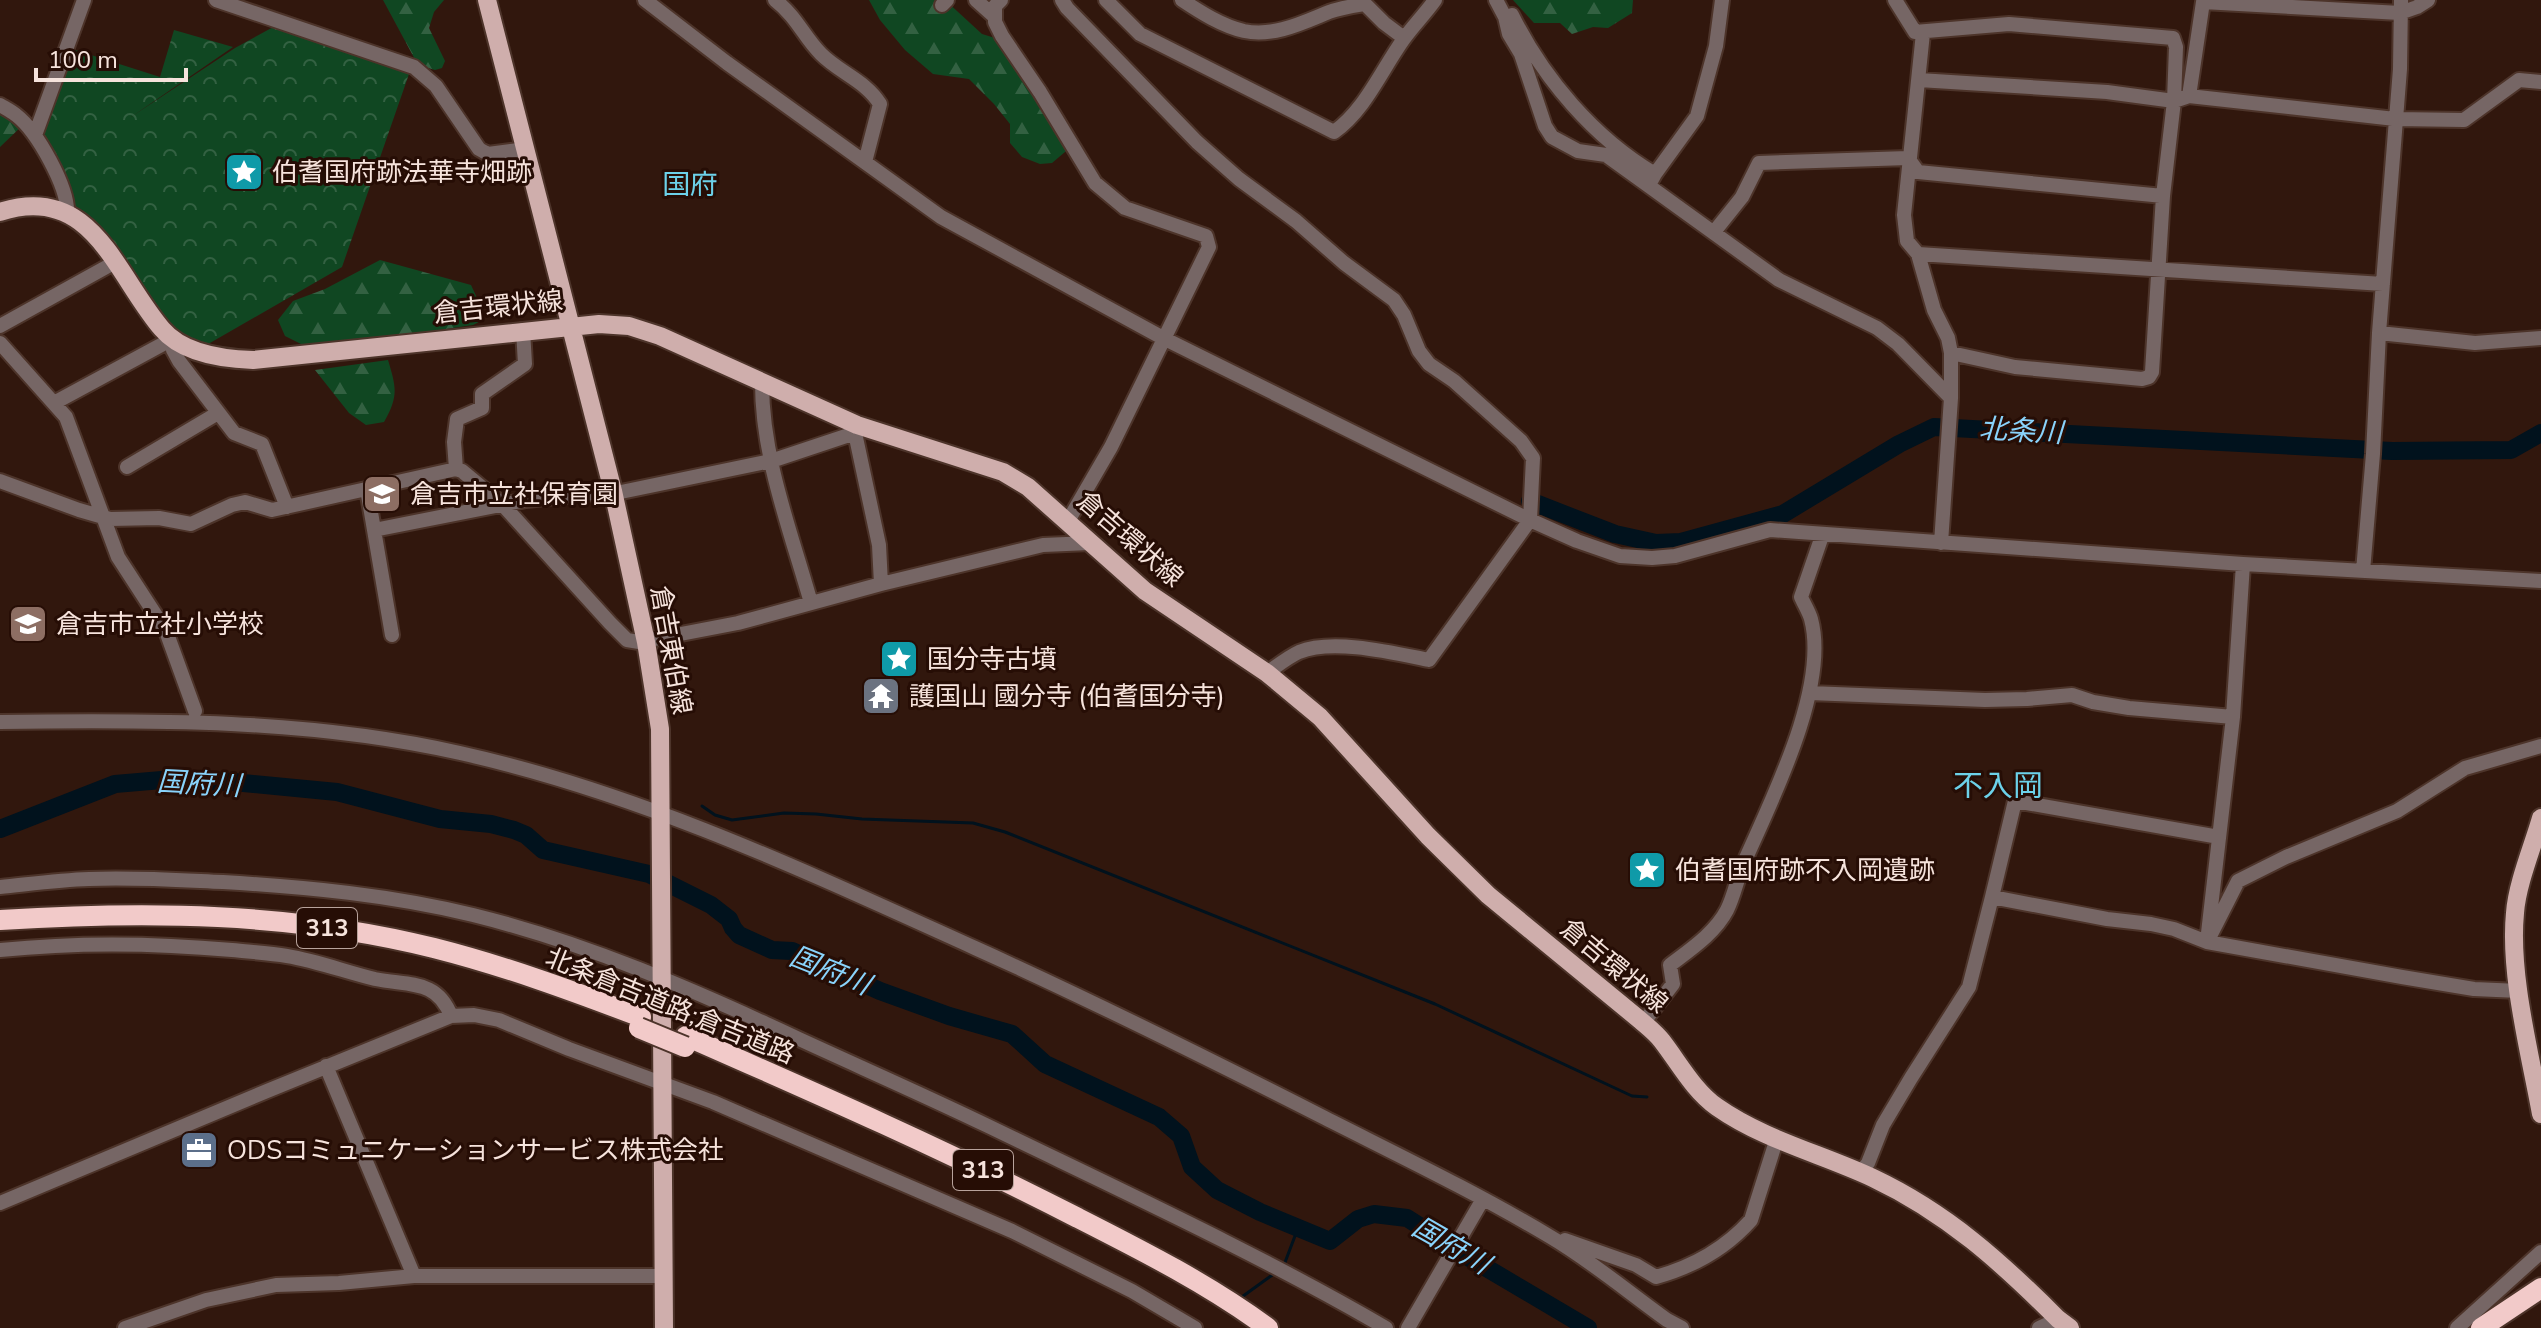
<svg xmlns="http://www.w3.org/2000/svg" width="2541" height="1328" font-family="'Nunito Sans','Noto Sans JP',sans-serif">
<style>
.forest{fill:url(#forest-firs)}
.park{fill:url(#park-crowns)}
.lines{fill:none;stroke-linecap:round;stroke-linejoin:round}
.stream{stroke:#01121d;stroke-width:3}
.river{stroke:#01121d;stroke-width:18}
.minor-casing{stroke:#4d342a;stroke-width:18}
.major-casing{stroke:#4d342a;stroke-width:22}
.highway-casing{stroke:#4d342a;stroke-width:24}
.minor{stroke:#766665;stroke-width:14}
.major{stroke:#cfaeac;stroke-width:18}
.highway{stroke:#f2cac9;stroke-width:20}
.highway-bridge-casing{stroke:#4d342a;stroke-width:24;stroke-linecap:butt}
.highway-bridge{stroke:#f2cac9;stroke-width:20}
.labels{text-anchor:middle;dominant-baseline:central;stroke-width:6;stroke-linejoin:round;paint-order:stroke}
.shield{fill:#260d05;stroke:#b8a39c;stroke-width:2}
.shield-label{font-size:24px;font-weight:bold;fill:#f6e3dc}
.poi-label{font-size:26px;fill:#f6e3dc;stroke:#260d05;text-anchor:start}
.street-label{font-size:26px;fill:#f6e3dc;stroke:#260d05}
.neighbourhood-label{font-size:28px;fill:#6cd1e9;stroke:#260d05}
.water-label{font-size:28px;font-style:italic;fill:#89d3fb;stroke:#260d05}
.quarter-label{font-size:30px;fill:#6cd1e9;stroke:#260d05}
</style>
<defs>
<pattern id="forest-firs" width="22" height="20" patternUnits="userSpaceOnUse" patternTransform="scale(2)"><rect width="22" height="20" fill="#104722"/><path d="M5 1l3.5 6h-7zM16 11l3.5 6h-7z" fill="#336142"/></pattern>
<pattern id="park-crowns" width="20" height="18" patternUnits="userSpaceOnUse" patternTransform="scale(2)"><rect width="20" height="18" fill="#104722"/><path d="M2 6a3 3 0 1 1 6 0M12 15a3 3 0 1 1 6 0" fill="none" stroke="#336142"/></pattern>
</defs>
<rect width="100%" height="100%" fill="#31170d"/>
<path class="forest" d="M383 0H444L434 12 429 28 445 61 442 68 435 70 418 65Z
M869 0H945L982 34 995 38 1034 83 1072 146 1052 163 1040 164 1022 157 1010 143V124L994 104 969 79 933 74 905 50 880 20Z
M1513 0H1633L1632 13 1608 28 1593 27 1572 34 1560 23H1534Z
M0 108 23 125 0 147Z
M380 260 471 285 484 313 479 322 473 325 311 349 285 336 278 320 293 301 325 289Z
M388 360C396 387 399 396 384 422L366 425 349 413 315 370Z"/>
<path class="park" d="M277 25 409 74 342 267 203 347 181 337 167 322 100 232 77 209 37 137 69 48 160 77 174 30 233 47 131 117 235 48Z"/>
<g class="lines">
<path class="stream" d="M702 806 715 815 732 820 784 813 816 814 862 819 973 823 1005 832 1435 1004 1632 1096 1647 1097
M1284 1265 1298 1228
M1239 1299 1275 1273"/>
<path class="river" d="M1530 501 1615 534 1656 543 1681 542 1783 514 1899 444 1934 427 2392 451 2511 450 2541 433
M0 829 115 784 162 780 233 782 337 792 440 819 491 824 514 830 526 835 543 850 649 874 711 905 729 919 733 928 739 935 772 950 792 951 880 991 949 1016 1012 1034 1045 1064 1159 1117 1181 1136 1192 1167 1217 1190 1260 1212 1330 1241 1358 1219 1374 1214 1407 1218 1473 1260 1588 1328"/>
<defs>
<path id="minor" d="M216 0 414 67 436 86 479 149 488 154 526 149
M645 0 727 63 941 217 1163 338 1530 520 1577 541 1620 556 1652 558 1675 556 1770 530 2243 564 2541 581
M775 0C798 18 803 36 821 54 840 73 866 81 880 104L865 162
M976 0 995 17
M1001 0 995 6V22L1002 36 1040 92 1095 183 1125 208 1206 236 1209 247 1111 447 1068 521
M1062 0 1067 8 1197 142 1239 179 1296 221 1344 263 1394 300 1404 315 1419 351 1429 364 1454 381 1521 441 1533 458 1530 520 1429 660C1394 653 1333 638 1299 652 1288 657 1277 666 1267 673
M1106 0 1140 34 1334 132C1365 110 1381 71 1403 40 1413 26 1425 14 1435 0
M1182 0C1200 12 1222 26 1244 31 1274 37 1302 23 1329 12 1340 8 1353 6 1365 4
M1361 0 1384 23 1404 38
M1496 0 1505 17 1509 34 1521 54 1545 126 1552 137 1578 151 1606 155 1779 280 1877 328 1898 344 1951 398
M1895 0 1915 32 2009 24 2173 38 2176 47 2174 101 2163 196 2152 372 2149 377 2142 379 2015 367 1951 353
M942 5 947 0
M1512 15C1543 78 1594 138 1655 174L1649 185
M1923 33 1904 215 1907 241 1918 254 1934 310 1948 338 1951 353V398L1941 543
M1919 80 2107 92 2174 101 2189 96 2395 119 2464 120 2519 80 2541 82
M2189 96 2203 2 2400 13 2417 7 2428 0
M0 105C5 108 11 111 16 115 37 131 69 188 67 214
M35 135 84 0
M1908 158 1918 172 2163 196
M1655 174 1697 116 1716 46 1722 0
M1714 232 1742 197 1759 163 1908 158
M1918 254 2383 284
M0 326 110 265
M2379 333 2475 343 2541 338
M0 343 66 417 118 557 166 631 195 711
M762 383C762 458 791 532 811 603
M54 403 174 338 173 350 179 361 234 433 262 444 287 507
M857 425 855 433 879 545 881 584
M127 467 218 413
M456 469 454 442 457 419 482 408V394L525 364 523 330
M0 481 79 510 110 519 159 518 191 524 232 505 245 502 272 510 456 469 462 471 503 505 610 623 627 640 639 642 738 623 881 584 1043 545 1090 543
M367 489 392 635
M374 530 526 500 613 491 621 492 771 461 855 433
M2363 571 2373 454 2379 333 2400 69 2401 0
M1810 693 1985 700 2027 699 2072 695 2093 702 2129 708 2233 717
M0 722C153 720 310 719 460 753 640 793 807 872 975 948 1093 1001 1209 1059 1325 1118 1400 1156 1477 1193 1549 1236 1590 1260 1628 1292 1667 1320L1682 1328
M0 887C30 884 59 880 89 879 133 877 178 880 223 882 307 887 391 895 473 915 586 943 694 990 799 1039 862 1068 926 1096 988 1126 1122 1191 1257 1253 1386 1328
M1992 897 2015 801 2219 837
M2208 933 2233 717 2243 564
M2207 942 2238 881 2286 857 2397 811 2465 768 2541 746
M0 950C77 942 155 943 232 950 250 952 269 953 287 956 317 961 346 972 375 979 409 986 437 979 451 1016
M1643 1023 1673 984 1670 965C1691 949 1715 933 1727 910 1735 894 1738 874 1746 858 1773 797 1829 686 1811 619 1809 612 1804 604 1801 597L1822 536
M326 1066 414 1276
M1860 1173 1868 1163 1883 1125 1911 1078 1969 987 1992 897 2107 919 2151 924 2174 929 2207 942 2402 977 2474 989 2519 991
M0 1203 267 1091 451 1016 474 1015 499 1020 569 1049 713 1102 1012 1231 1132 1291 1195 1328
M1565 1240 1636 1265 1656 1277C1692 1267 1726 1248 1751 1220L1777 1138
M125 1328 206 1300 276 1285 339 1283 414 1276H664
M1408 1328 1483 1199
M2039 1328 2058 1319
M2457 1328 2541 1252"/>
<path id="major" d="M487 0 613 491 646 642 660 729 664 1328
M0 212C92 182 115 274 162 329 183 354 223 359 253 360L599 324 629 326 660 336 857 425 1003 472 1028 487 1145 591 1267 673 1320 717 1428 836 1488 895 1640 1020C1648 1027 1656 1033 1662 1041 1679 1063 1694 1091 1717 1107 1764 1140 1822 1154 1873 1178 1947 1213 2001 1262 2058 1319L2070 1328
M2541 818C2533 846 2517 884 2515 913 2509 974 2530 1053 2541 1114"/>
<path id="highway" d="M0 920C147 911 290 912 434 948 505 966 573 991 641 1017
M686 1036C818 1094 950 1152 1078 1218 1143 1251 1210 1285 1268 1328
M2481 1328 2541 1288"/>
</defs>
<use href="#minor" class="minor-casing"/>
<use href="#major" class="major-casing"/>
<use href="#highway" class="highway-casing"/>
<use href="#minor" class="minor"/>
<use href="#major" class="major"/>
<use href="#highway" class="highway"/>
<defs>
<path id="highway-bridge" d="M639 1028 685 1047"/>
</defs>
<use href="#highway-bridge" class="highway-bridge-casing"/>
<use href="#highway-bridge" class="highway-bridge"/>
</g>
<defs>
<symbol id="sight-square" viewBox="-11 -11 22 22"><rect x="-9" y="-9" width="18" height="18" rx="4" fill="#0f9aa8" stroke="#260d05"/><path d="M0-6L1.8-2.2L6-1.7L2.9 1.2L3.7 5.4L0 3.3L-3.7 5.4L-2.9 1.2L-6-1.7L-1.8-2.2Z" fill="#fff"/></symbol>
<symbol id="school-square" viewBox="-11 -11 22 22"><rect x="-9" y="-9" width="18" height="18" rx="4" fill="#8d6e63" stroke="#260d05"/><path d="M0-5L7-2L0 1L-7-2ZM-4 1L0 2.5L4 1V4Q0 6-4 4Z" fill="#fff"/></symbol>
<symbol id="temple-square" viewBox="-11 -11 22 22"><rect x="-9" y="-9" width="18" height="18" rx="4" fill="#6b7280" stroke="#260d05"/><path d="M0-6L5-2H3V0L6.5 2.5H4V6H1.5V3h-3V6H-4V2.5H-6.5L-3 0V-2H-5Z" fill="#fff"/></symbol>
<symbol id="office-square" viewBox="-11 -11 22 22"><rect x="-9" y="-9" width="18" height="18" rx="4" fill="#5c6f8a" stroke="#260d05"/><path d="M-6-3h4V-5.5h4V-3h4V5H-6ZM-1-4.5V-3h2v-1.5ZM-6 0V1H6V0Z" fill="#fff"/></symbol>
</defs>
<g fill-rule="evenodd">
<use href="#sight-square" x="222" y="150" width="44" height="44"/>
<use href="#school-square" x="360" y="472" width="44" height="44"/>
<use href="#school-square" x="6" y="602" width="44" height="44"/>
<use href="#sight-square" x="877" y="637" width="44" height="44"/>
<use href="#temple-square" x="859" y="674" width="44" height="44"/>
<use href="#sight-square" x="1625" y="848" width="44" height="44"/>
<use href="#office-square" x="177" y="1128" width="44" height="44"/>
</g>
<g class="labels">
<g class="shield">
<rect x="297" y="908" width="60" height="40" rx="6"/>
<rect x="953" y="1150" width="60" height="40" rx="6"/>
</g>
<g class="shield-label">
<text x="327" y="928">313</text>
<text x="983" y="1170">313</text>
</g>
<g class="poi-label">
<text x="272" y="172">伯耆国府跡法華寺畑跡</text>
<text x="410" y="494">倉吉市立社保育園</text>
<text x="56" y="624">倉吉市立社小学校</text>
<text x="927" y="659">国分寺古墳</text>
<text x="909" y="696">護国山 國分寺 (伯耆国分寺)</text>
<text x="1675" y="870">伯耆国府跡不入岡遺跡</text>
<text x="227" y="1150">ODSコミュニケーションサービス株式会社</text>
</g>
<g class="street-label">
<text transform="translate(498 307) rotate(-6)">倉吉環状線</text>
<text transform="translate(1130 539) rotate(41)">倉吉環状線</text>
<text transform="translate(671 650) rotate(80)">倉吉東伯線</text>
<text transform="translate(1614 966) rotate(40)">倉吉環状線</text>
<text transform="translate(670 1006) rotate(22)">北条倉吉道路;倉吉道路</text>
</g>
<g class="neighbourhood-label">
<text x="690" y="185">国府</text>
</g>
<g class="water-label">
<text transform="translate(2021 431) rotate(3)">北条川</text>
<text transform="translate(199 784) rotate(3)">国府川</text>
<text transform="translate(830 971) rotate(22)">国府川</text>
<text transform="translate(1451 1246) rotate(30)">国府川</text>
</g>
<g class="quarter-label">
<text x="1998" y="786">不入岡</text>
</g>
</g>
<path d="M36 68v12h150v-12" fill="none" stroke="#f6e3dc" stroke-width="4"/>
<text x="48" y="68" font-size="24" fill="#f6e3dc" stroke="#260d05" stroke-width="6" paint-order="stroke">100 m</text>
</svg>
